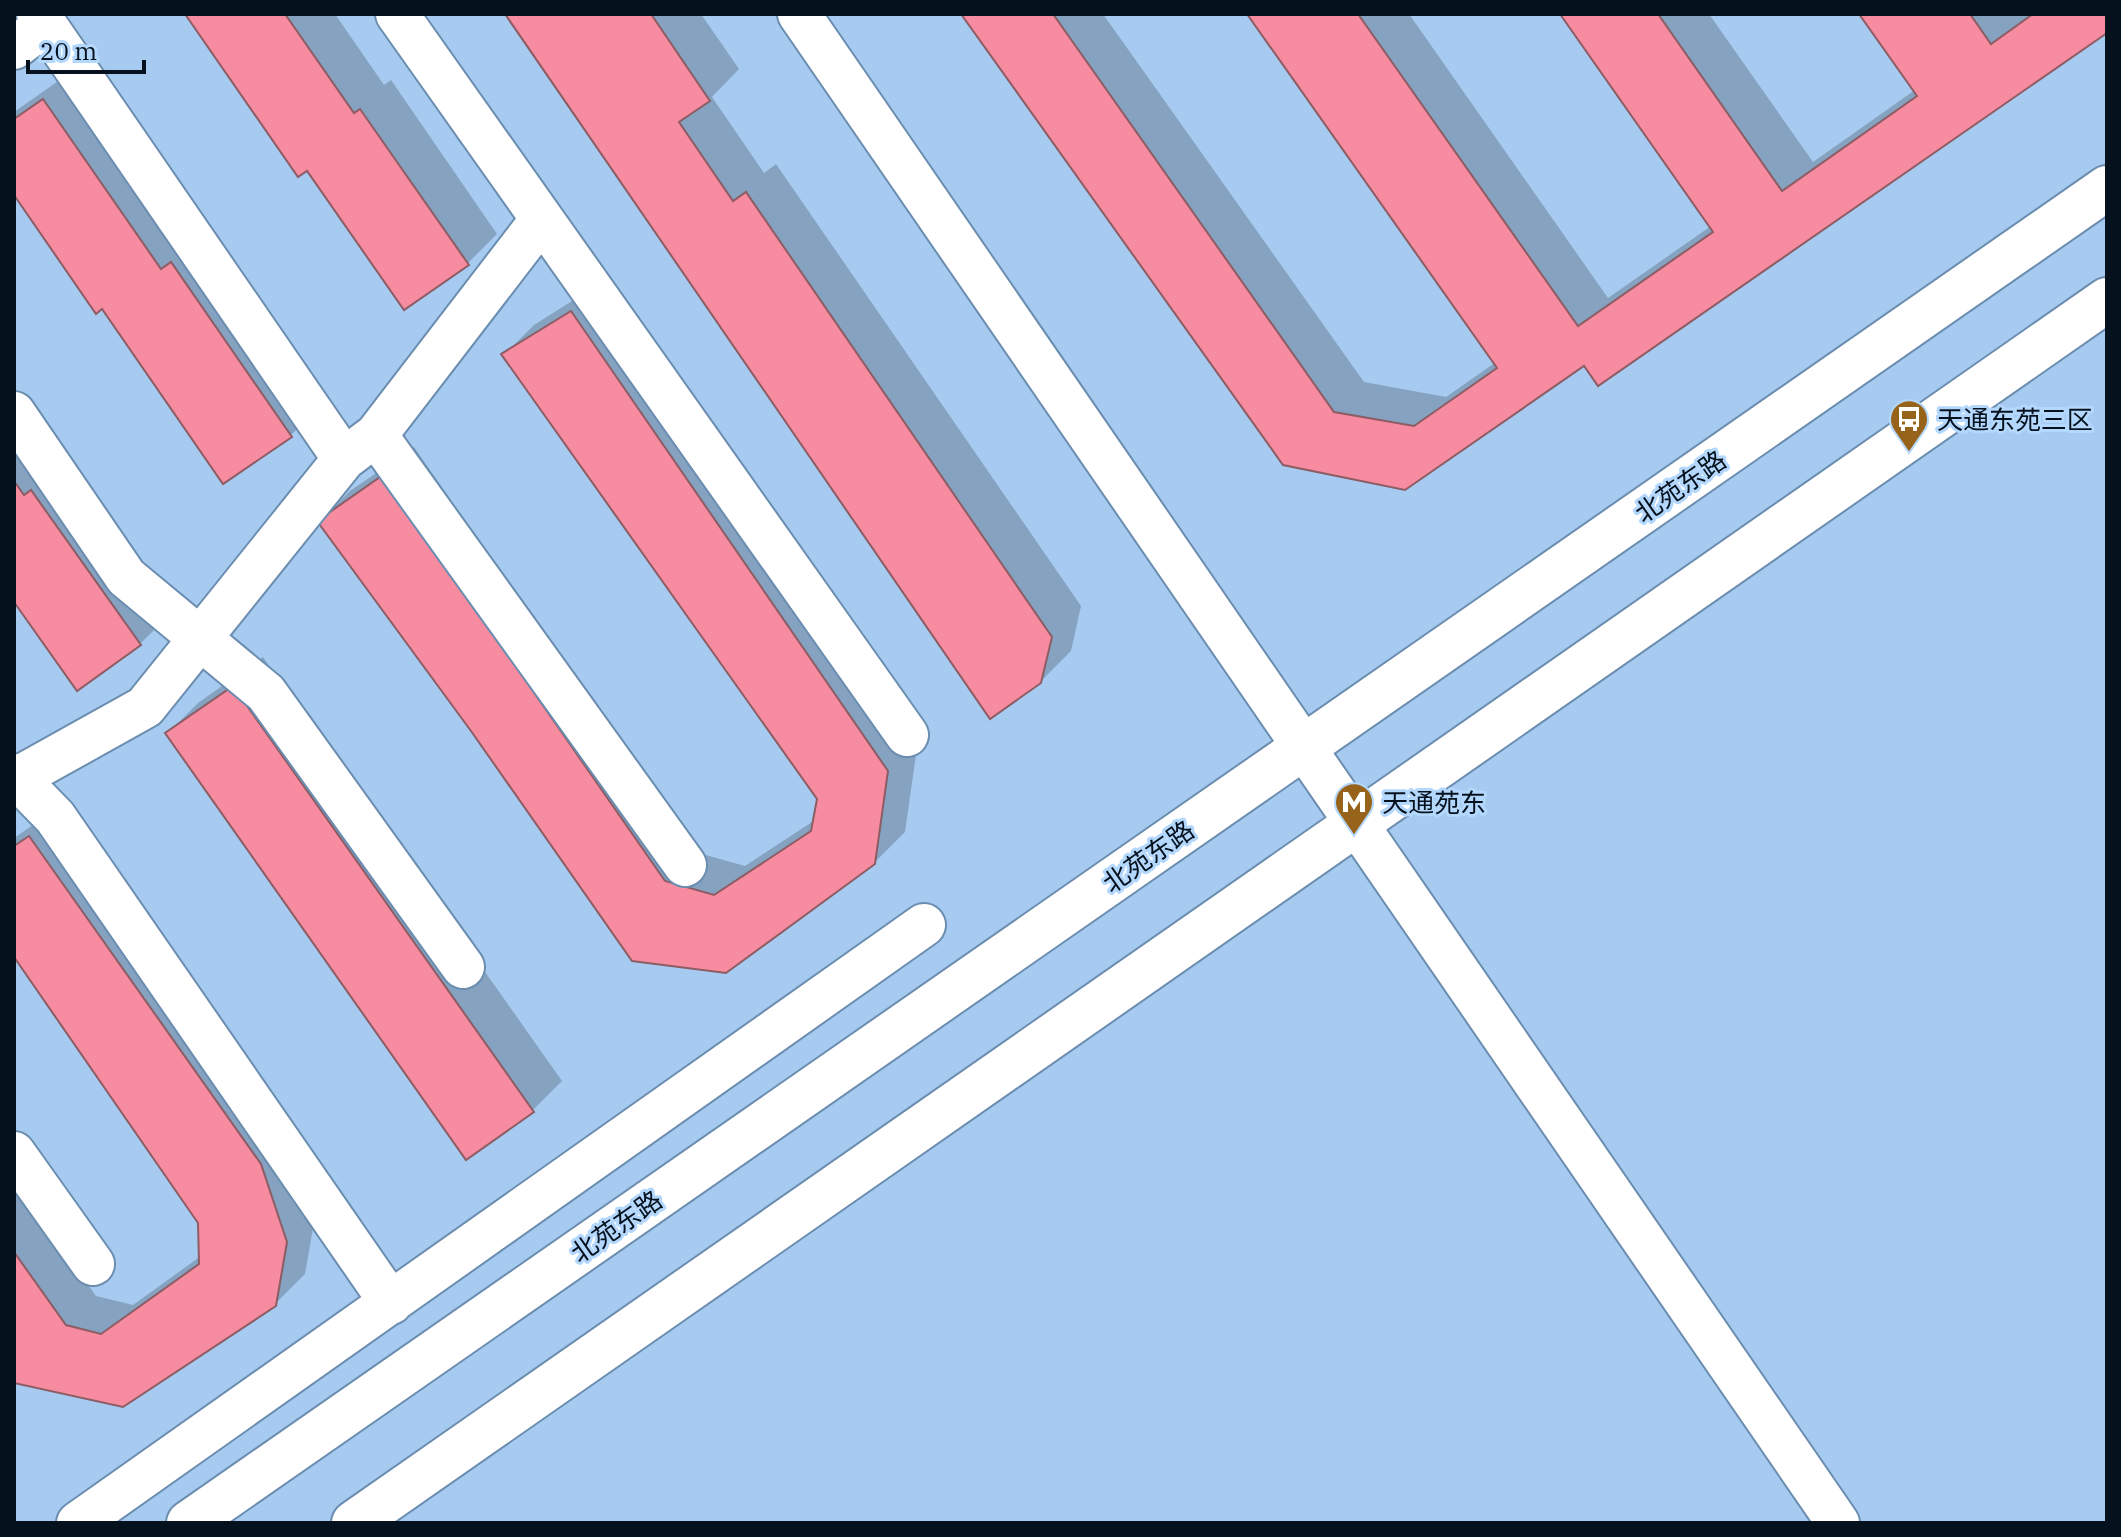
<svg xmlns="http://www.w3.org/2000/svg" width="2121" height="1537" font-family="'IBM Plex Serif','Noto Sans SC',serif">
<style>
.shadow{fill:#0003}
.building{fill:#f78ca0;stroke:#8d5c64;stroke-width:2}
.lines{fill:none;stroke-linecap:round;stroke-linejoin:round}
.minor-casing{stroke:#6b8daf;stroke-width:46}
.major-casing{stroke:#6b8daf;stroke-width:48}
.minor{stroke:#fff;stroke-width:42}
.major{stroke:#fff;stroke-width:44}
.labels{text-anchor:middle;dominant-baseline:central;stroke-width:6;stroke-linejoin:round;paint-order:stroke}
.poi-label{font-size:26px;fill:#05111d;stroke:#b4d8fd;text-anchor:start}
.street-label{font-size:26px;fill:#05111d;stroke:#b4d8fd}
</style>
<rect width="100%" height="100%" fill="#a7cbf0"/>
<path class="shadow" d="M188 14H335L384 85 391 80 497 234 467 264 308 168Z
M507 14H701L739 69 712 97 764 173 776 164 1081 606 1071 651 1040 682Z
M964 14H1103L1364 382 1446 397 1496 362 1250 14H1409L1608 298 1711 226 1562 14H1709L1813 162 1915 90 1862 14H2107V30L1584 363 1405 488 1284 463Z
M74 70 321 405 291 435 224 482 103 307 14 191V112Z
M602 282 918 741 905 832 874 863 726 971 473 730 320 521 350 491 414 447 695 852 745 866 815 820 819 799 504 355 534 325Z
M14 408 170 614 140 644 14 598Z
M263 657 562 1081 532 1111 168 733 198 703Z
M59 807 316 1211 305 1274 274 1305 14 1380V1180L96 1296 133 1305 201 1256 200 1222 14 953V838Z"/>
<path class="building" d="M185 14H285L354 113 360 109 469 265 404 310 307 171 298 177Z
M505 14H651L710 101 679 122 733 201 746 192 1052 637 1041 683 990 719Z
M961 14H1053L1334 412 1414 426 1497 368 1247 14H1358L1578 326 1713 232 1560 14H1658L1782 191 1917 96 1859 14H1970L1991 44 2033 14H2107V33L1598 386 1584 366 1405 490 1283 465Z
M43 99 161 269 171 262 292 437 223 484 102 309 96 314 14 195V119Z
M571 311 888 771 875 864 726 973 632 961 471 731 317 521 383 475 665 881 714 895 811 831 817 799 501 354Z
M14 481 24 495 31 490 141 645 77 691 14 602Z
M233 686 534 1112 466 1160 165 733Z
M29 836 261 1164 287 1242 276 1306 123 1407 14 1383V1252L66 1325 101 1334 199 1264 198 1223 14 957V846Z"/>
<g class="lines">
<defs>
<path id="minor" d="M38 14 344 459
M397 14 907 735
M799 14 1838 1523
M14 48 45 25
M14 413 126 577 266 693 463 967
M376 435 685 865
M14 775 55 817 391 1303
M14 780 145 707 344 459 376 435 542 219
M14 1153 93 1264
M78 1523 924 925"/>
<path id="major" d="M189 1523 2107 188
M354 1523 2107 300"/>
</defs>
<use href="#minor" class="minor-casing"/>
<use href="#major" class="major-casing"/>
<use href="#minor" class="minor"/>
<use href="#major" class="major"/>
</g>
<defs>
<symbol id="bus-pin" viewBox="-11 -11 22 30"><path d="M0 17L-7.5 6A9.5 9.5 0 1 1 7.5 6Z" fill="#976219" stroke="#b4d8fd"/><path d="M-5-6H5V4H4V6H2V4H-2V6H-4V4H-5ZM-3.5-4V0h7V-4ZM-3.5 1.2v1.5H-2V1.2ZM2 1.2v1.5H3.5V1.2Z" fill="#fff"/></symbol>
<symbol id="metro-pin" viewBox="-11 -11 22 30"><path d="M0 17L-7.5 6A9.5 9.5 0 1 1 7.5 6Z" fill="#976219" stroke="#b4d8fd"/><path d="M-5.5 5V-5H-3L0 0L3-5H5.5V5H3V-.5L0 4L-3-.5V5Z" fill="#fff"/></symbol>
</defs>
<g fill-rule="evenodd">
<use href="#bus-pin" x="1887" y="397" width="44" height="60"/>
<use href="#metro-pin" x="1332" y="780" width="44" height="60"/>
</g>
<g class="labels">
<g class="poi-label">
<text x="1937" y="419">天通东苑三区</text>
<text x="1382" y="802">天通苑东</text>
</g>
<g class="street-label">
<text transform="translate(1680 486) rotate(-35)">北苑东路</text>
<text transform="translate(1148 856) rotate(-35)">北苑东路</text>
<text transform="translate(616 1226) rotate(-35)">北苑东路</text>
</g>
</g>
<rect width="2121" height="1537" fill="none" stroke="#05111d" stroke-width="32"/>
<path d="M28 60v12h116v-12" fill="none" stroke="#05111d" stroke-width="4"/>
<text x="40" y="60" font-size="24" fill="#05111d" stroke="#b4d8fd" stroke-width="6" paint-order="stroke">20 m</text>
</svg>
